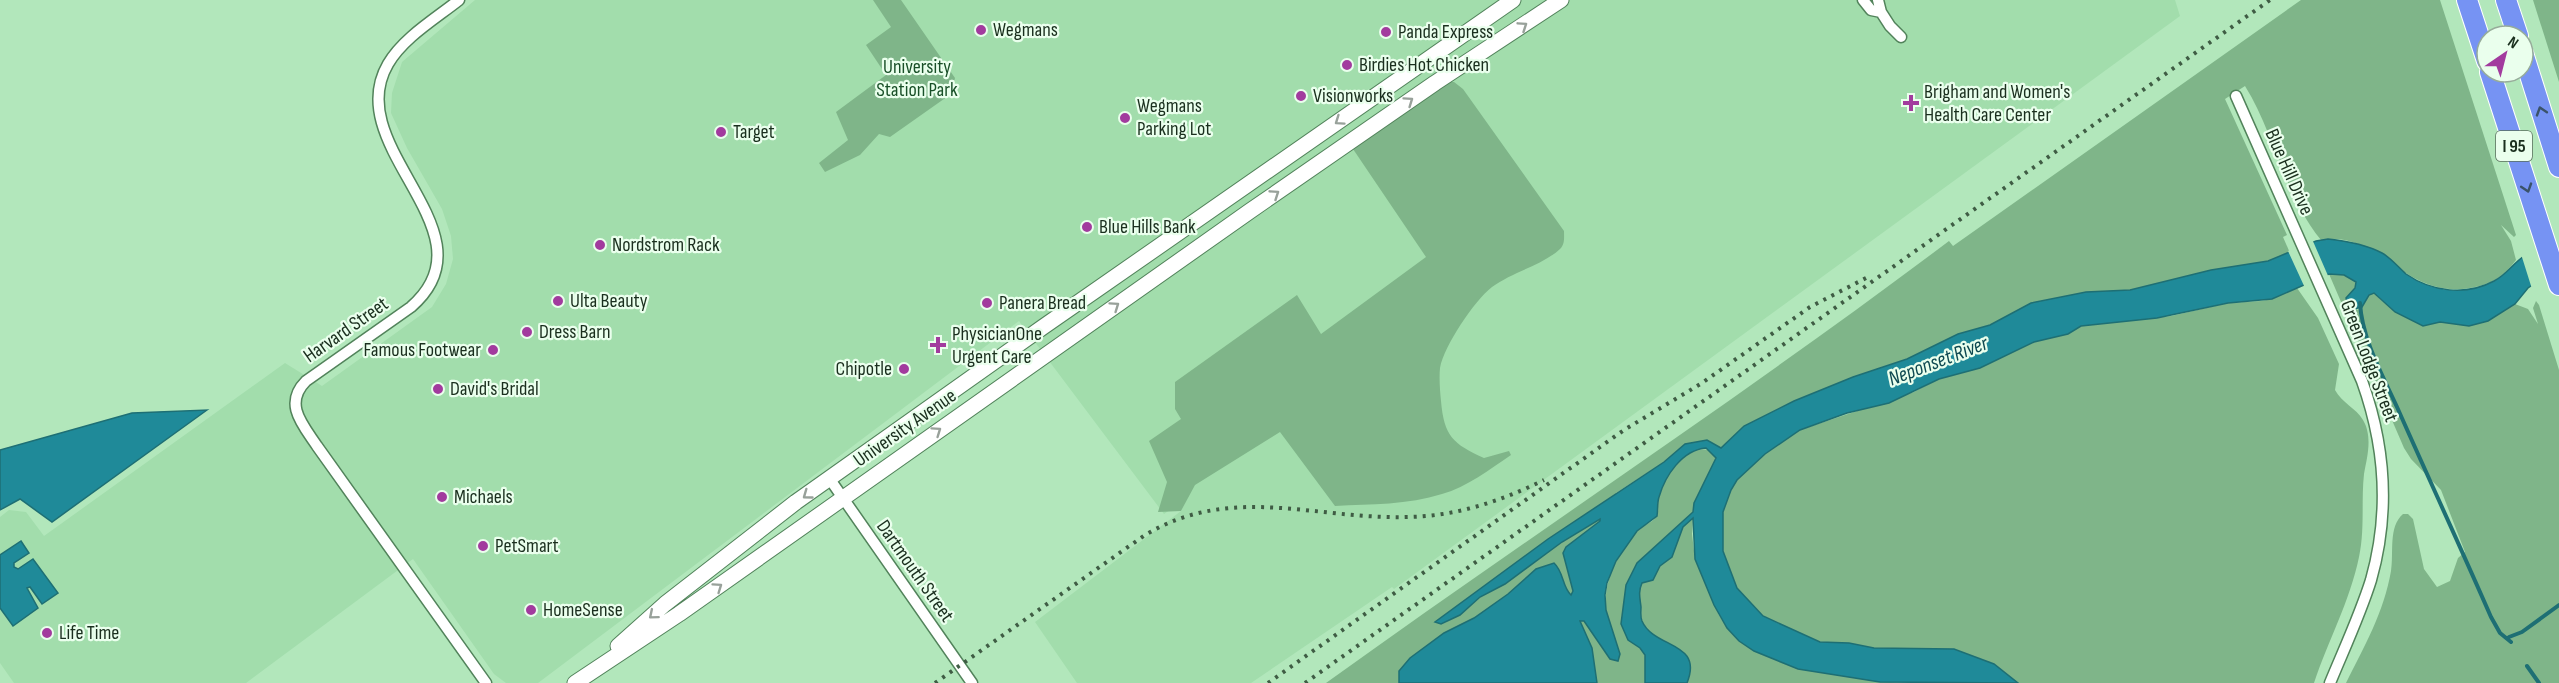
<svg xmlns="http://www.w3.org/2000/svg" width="2559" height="683" font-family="'Sofia Sans Condensed',sans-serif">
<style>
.built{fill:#a2ddac}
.green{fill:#7fb589;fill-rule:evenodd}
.water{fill:#1f8a99;stroke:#1e6f74;stroke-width:1.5}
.pier{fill:#b2e7bb}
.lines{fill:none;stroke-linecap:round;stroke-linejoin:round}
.stream{stroke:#1e6f74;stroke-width:4}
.minor-casing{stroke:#52835b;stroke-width:13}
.secondary-casing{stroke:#52835b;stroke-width:17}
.motorway-casing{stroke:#fff;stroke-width:22}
.minor{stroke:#fff;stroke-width:10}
.secondary{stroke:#fff;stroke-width:15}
.motorway{stroke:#7693f3;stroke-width:20}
.rail{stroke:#3f5c44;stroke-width:4;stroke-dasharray:3 6;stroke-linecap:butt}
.oneway{stroke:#98a19a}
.oneway2{stroke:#3a5269}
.poi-dot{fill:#a23b9e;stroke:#eaffed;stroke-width:2}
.labels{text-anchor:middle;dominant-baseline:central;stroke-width:4.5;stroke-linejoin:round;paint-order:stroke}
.shield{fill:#eaffed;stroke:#586d5c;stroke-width:1.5}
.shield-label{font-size:18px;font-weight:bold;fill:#1a2f1e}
.poi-label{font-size:20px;fill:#1a2f1e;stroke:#eaffed;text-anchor:start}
.park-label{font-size:20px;fill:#195028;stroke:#eaffed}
.street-label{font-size:20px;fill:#1a2f1e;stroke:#eaffed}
.water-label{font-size:21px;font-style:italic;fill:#0e4951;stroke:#eaffed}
</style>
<rect width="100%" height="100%" fill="#b2e7bb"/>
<path class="built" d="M475 0H2175L2180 16 1394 589 1392 587 1251 683H1077L1035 622 1181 511 1188 497 1164 514 1019 321 538 683H506L494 674 413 559 246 683H14L0 663V517L9 510 26 512 44 536 285 363 322 386 432 307 446 284 453 259 451 236 442 209 407 148 391 113 392 93 402 62Z"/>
<path class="green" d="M873 0H901L955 78 951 94 890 137 879 134 860 155 825 172 819 163 848 140 836 112 886 75 866 45 891 27Z
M2301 0H2440L2516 235 2514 237 2501 225 2511 241 2516 260C2504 276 2491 285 2470 288 2403 299 2381 230 2321 240 2284 195 2275 134 2245 86L2225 99 2287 235 2283 237 2290 253 2268 261 2211 270 2130 290 2086 292 2040 301 1990 325 1958 334 1907 359 1853 377 1794 401 1744 426 1721 448 1707 440 1685 444 1664 462 1616 493 1637 531C1643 525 1652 523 1656 517 1660 511 1657 505 1658 499 1662 480 1686 443 1708 450L1716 458 1694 503 1692 534 1695 559 1719 615 1727 628 1739 641 1754 651 1798 669 1898 683H1326C1533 534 1746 394 1949 241L1953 246ZM1592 551 1616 561C1609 577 1604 592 1606 610Z
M2533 0H2559V82Z
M1447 82H1454L1463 89 1564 231C1564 238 1565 244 1560 249 1543 265 1512 272 1492 287 1474 301 1444 346 1440 368 1439 378 1440 391 1441 401 1444 436 1453 444 1484 458L1509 451 1511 455C1490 469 1467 487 1442 494 1408 505 1371 504 1335 506L1280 432 1195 485 1181 511 1158 512 1167 482 1149 441 1181 419 1175 409V382L1297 295 1321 334 1426 257 1353 149Z
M2329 274 2344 275 2356 282 2351 307 2358 310 2369 295 2374 293 2382 301 2423 326 2440 322 2494 317 2515 304 2528 309 2538 324 2533 308 2536 301 2539 305 2559 370V683H2346C2364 647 2384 612 2391 571 2394 553 2388 527 2403 514H2408L2413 519 2424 569 2437 587 2450 581 2458 558 2465 552 2441 490 2411 459 2404 448Z
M2297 288 2318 318 2339 364 2335 390C2342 403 2356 408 2363 420 2373 437 2367 457 2364 474 2361 502 2365 529 2359 557 2350 601 2328 641 2314 683H2018L1994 664 1954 649 1874 648 1849 643 1820 642 1763 616 1737 588 1723 551V512L1731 490 1737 480 1765 454 1800 430 1914 392 1939 379 1980 368 2034 342 2068 334 2081 326 2171 316 2228 303 2261 301 2272 299Z"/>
<path class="water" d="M2328 239C2347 241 2365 244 2382 253 2391 258 2398 267 2406 274 2432 292 2466 296 2494 281 2508 274 2515 260 2529 253L2540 280 2528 288 2515 304 2488 321 2469 326 2440 322 2423 326 2395 312 2374 293 2369 295 2362 307 2354 309 2348 305 2346 298 2355 288 2356 282 2344 275 2329 274 2272 299 2228 303 2157 318 2081 326 2068 334 2034 342 1980 368 1939 379 1889 403 1847 413 1800 430 1765 454 1737 480 1731 490 1723 512V551L1737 588 1763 616 1820 642 1849 643 1874 648 1954 649 1994 664 2018 683 1880 682 1798 669 1754 651 1739 641 1727 628 1714 605 1695 559 1693 518 1683 527 1672 557 1660 566 1653 580 1642 583C1638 592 1640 598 1641 607 1641 612 1640 616 1642 621 1654 649 1704 641 1687 683H1645V655L1640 648 1628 640 1621 624 1626 585 1637 563 1693 512 1694 503 1716 458 1706 448C1682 450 1665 476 1659 497 1657 503 1658 510 1657 516L1637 531 1616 561 1607 583 1605 595 1606 610 1620 654 1618 661 1610 659 1584 621H1580L1592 648 1597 683H1399V671L1410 658 1444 633 1474 618 1508 594 1536 569 1554 563C1564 572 1562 587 1571 595L1573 591 1563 553 1566 547 1600 521V519L1562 542 1505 584 1480 597 1460 615 1441 624 1435 622 1548 539 1664 462 1685 444 1707 440 1721 448 1744 426 1794 401 1853 377 1907 359 1958 334 1990 325 2031 303 2086 292 2130 290 2211 270 2268 261 2316 241Z
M207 410 52 522 20 499 0 510V450L132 413Z
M21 541 29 553 14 563V567L18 569 33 559 58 593 42 604 30 587 27 588 38 608 13 626 0 608V555Z"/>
<path class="pier" d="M2559 226V269L2532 289 2521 254Z
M2312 239 2329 278 2305 288 2288 251Z"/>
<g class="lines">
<path class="stream" d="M2360 303C2362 339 2382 374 2397 407 2428 477 2460 546 2491 617L2500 633 2511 642
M2509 637 2522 632 2559 605
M2527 666 2539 683"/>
<defs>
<path id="minor" d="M459 0C435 19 403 38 388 64 339 148 498 232 411 307L306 381C283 404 303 425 317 446L486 683
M1863 0 1871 10 1881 12
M1878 0 1881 12 1890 26 1901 37
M2236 96 2362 381C2385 445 2390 513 2371 580 2360 615 2344 649 2330 683
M829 478 972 683"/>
<path id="secondary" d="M618 646 665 604 796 502 1043 327 1513 0
M575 683 679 614 1250 211 1435 83 1561 0"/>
<path id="motorway" d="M2467 0 2487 61
M2506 0 2518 36
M2523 53 2559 167
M2490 72 2559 285"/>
</defs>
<use href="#minor" class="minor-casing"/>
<use href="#secondary" class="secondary-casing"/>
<use href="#motorway" class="motorway-casing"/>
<use href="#minor" class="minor"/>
<use href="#secondary" class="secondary"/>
<use href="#motorway" class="motorway"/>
<path class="rail" d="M935 683 1145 535C1232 483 1316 520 1409 517 1457 516 1501 501 1544 480
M1268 683 1624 430 1702 383 1810 307 1866 278
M1305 683 2270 0"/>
</g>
<defs><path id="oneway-chevron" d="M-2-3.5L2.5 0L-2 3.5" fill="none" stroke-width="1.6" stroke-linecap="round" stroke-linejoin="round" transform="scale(1.5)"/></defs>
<g class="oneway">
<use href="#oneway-chevron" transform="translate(1523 26) rotate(-34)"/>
<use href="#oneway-chevron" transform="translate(1409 101) rotate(-35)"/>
<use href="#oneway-chevron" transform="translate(1339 121) rotate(145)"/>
<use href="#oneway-chevron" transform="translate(1275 194) rotate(-34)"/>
<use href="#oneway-chevron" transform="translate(1115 306) rotate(-35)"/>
<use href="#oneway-chevron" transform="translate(937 431) rotate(-35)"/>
<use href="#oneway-chevron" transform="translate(807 495) rotate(144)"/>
<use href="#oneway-chevron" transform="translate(718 587) rotate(-35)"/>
<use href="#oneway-chevron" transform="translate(653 615) rotate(140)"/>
</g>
<g class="oneway2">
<use href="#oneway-chevron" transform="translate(2541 111) rotate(-108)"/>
<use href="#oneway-chevron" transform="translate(2527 188) rotate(72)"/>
</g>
<g class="poi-dot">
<circle cx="981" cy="30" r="6"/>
<circle cx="1386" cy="32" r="6"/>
<circle cx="1347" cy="65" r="6"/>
<circle cx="1301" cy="96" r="6"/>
<path d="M1908 94h6v6h6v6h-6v6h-6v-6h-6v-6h6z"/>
<circle cx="1125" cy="118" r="6"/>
<circle cx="721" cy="132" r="6"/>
<circle cx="1087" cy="227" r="6"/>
<circle cx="600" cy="245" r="6"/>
<circle cx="558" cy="301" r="6"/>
<circle cx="987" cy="303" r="6"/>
<circle cx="527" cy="332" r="6"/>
<path d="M935 336h6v6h6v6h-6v6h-6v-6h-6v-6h6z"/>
<circle cx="493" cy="350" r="6"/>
<circle cx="904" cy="369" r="6"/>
<circle cx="438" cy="389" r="6"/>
<circle cx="442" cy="497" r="6"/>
<circle cx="483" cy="546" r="6"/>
<circle cx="531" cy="610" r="6"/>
<circle cx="47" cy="633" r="6"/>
</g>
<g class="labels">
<rect class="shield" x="2496" y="131" width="36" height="30" rx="4.5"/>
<g class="shield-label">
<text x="2514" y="146">I 95</text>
</g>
<g class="poi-label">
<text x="993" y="30">Wegmans</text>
<text x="1398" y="32">Panda Express</text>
<text x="1359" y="65">Birdies Hot Chicken</text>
<text x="1924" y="92">Brigham and Women's<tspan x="1924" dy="23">Health Care Center</tspan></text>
<text x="1313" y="96">Visionworks</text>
<text x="1137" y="106">Wegmans<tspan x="1137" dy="23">Parking Lot</tspan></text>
<text x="733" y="132">Target</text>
<text x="1099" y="227">Blue Hills Bank</text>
<text x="612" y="245">Nordstrom Rack</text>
<text x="570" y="301">Ulta Beauty</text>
<text x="999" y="303">Panera Bread</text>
<text x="539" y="332">Dress Barn</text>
<text x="952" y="334">PhysicianOne<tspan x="952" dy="23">Urgent Care</tspan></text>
<text x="481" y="350" text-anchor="end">Famous Footwear</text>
<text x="892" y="369" text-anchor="end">Chipotle</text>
<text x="450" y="389">David's Bridal</text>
<text x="454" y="497">Michaels</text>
<text x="495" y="546">PetSmart</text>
<text x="543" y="610">HomeSense</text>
<text x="59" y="633">Life Time</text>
</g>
<g class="park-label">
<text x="917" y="67">University<tspan x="917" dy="23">Station Park</tspan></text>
</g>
<g class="street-label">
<text transform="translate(2289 172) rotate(66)">Blue Hill Drive</text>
<text transform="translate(346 330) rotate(-35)">Harvard Street</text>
<text transform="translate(2369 361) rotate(69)">Green Lodge Street</text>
<text transform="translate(905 428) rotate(-35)">University Avenue</text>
<text transform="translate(915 571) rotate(55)">Dartmouth Street</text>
</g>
<g class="water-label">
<text transform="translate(1938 361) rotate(-21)">Neponset River</text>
</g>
</g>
<g transform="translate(2505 54) rotate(35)"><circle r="28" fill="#eaffed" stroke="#97ac9a" stroke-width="1.5"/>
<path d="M0-4.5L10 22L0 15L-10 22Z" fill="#a23b9e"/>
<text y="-9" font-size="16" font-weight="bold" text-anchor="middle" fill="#1a2f1e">N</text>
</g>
</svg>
